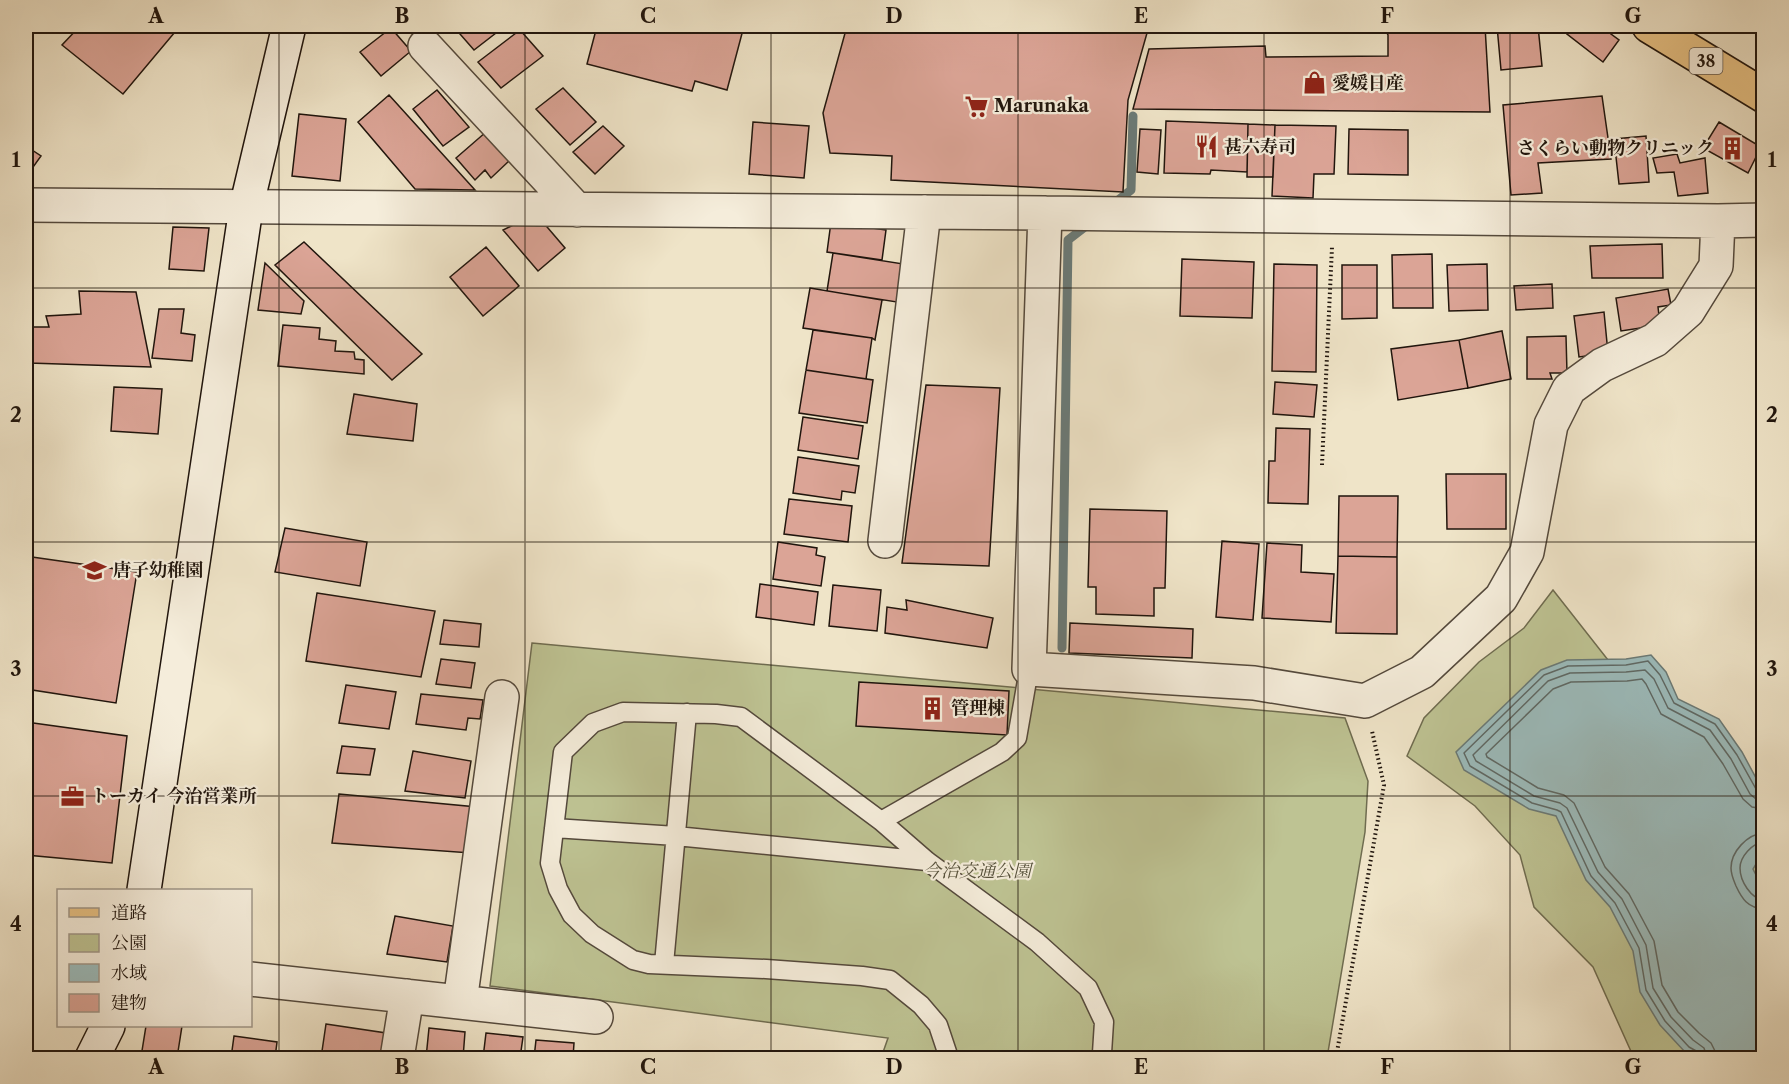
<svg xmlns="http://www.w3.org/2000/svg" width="1789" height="1084" font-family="'Libre Caslon Text','Noto Serif JP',serif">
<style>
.green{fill:#bec393;stroke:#6f6c50;stroke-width:1.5}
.water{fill:#9cbdbe;stroke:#6a7a77;stroke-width:1.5}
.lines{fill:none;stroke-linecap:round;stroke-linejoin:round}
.shore{stroke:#5e6966;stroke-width:1.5}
.stream{stroke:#6a7a77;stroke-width:9}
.building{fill:#dba496;stroke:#20150d;stroke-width:1.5}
.lane-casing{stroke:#54493c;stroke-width:21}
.street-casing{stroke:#54493c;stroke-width:36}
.secondary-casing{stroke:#20150d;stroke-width:36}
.primary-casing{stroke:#20150d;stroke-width:36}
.path{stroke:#20150d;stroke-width:4;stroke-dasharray:1.5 3;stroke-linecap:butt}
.lane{stroke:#f5eddb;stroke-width:18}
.street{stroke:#f5eddb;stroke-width:33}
.secondary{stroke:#f5eddb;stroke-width:33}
.primary{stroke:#e8c284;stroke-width:33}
.grid{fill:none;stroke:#20150d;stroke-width:1.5;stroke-opacity:0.55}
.labels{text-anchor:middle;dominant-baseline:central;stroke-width:4.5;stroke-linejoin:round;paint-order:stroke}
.shield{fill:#f5eddb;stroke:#60564b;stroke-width:1.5}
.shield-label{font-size:16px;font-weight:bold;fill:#20150d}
.poi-label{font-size:18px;font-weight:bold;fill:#20150d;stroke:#f5eddb;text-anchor:start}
.park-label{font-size:18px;font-style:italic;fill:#57523c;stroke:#f5eddb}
.neatline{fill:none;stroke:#20150d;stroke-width:2}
.grid-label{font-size:20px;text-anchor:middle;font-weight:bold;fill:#20150d}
</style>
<rect width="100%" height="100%" fill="#efe4c8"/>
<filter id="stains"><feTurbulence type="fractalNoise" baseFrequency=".00333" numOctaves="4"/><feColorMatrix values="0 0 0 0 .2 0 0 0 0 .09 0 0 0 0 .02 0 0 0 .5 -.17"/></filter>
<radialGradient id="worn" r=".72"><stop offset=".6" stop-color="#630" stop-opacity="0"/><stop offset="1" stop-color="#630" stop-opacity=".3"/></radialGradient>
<path class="green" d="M1553 590 1619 674 1722 772 1763 782V1058H1634L1593 967 1534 907 1520 855 1475 806 1407 756 1424 718 1479 662 1524 628Z
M532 643 1345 718 1368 781 1365 832 1327 1058H881L888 1038 490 986Z"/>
<path class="water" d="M1651 655 1666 672 1678 699 1719 719 1742 752 1763 791V826L1761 836 1762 854 1753 869C1756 876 1762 884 1763 892 1766 905 1759 932 1764 942L1763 1058H1698L1685 1052 1660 1025 1640 992 1633 951 1610 907 1586 880 1556 816 1529 809 1464 770 1456 752 1541 670 1567 660 1626 659Z"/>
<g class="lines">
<path class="shore" d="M1764 833C1747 834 1731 852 1731 868 1731 875 1734 881 1736 886 1742 899 1748 908 1764 909
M1764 842C1752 843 1740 857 1740 868 1740 881 1751 899 1764 900
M1700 1058 1698 1052 1689 1047 1665 1021 1646 990 1639 948 1615 903 1591 876 1561 812 1557 810 1532 803 1470 766 1464 753 1544 675 1568 666 1626 665 1648 661 1660 675 1674 703 1715 724 1737 755 1756 789 1764 792
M1707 1058 1704 1048 1693 1040 1671 1017 1653 988 1646 945 1622 899 1598 872 1567 808 1560 803 1534 796 1476 761 1473 755 1548 681 1570 673 1626 672 1645 670 1654 679 1668 708 1710 730 1731 759 1750 794 1756 799 1764 800
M1716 1058 1715 1051 1711 1043 1699 1033 1678 1012 1662 985 1654 941 1629 894 1605 867 1574 803 1564 795 1538 788 1487 757 1486 754 1553 689 1571 682 1627 681 1642 679 1646 684 1661 714 1704 737 1723 764 1743 799 1752 807 1764 809"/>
<path class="stream" d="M1112 205 1131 190 1133 116
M1062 648 1068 240 1090 223"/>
</g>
<path class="building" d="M80 26H180L123 94 62 45Z
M453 26H505L474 50Z
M597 26H744L727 90 695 81 692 91 587 64Z
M847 26H1149L1128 100 1123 192 891 180 892 156 830 153 823 113Z
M1383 26H1485L1490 112 1133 109 1149 49 1265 46 1266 57 1388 56V35Z
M1497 26H1538L1542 66 1501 70Z
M1573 26H1600L1619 40 1603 62 1567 34Z
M391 28 411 51 381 76 360 52Z
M520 30 543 56 501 88 478 62Z
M563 88 596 122 570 145 536 109Z
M437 90 469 127 443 146 413 109Z
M389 95 475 190 415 189 358 122Z
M1602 96 1611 159 1538 163 1542 193 1511 195 1503 105Z
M299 114 346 119 340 181 292 176Z
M1166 121 1248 124 1247 172 1211 170 1210 174 1164 173Z
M753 122 809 126 804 178 749 174Z
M1719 122 1761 147 1748 173 1703 148Z
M1248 124 1275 125 1273 177H1247Z
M1275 125 1336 126 1334 174H1314L1313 198 1272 196Z
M603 126 624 146 595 174 573 152Z
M1140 129 1161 130 1158 174 1137 172Z
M1349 129 1408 130V175L1348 174Z
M486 132 510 160 491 178 485 170 475 180 456 158Z
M1646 136 1649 182 1619 184 1614 139Z
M26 146 41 156 26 177Z
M1677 154 1680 163 1705 158 1708 193 1678 196 1674 172 1657 173 1653 158Z
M536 214 565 248 538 271 503 230Z
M831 222 886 230 882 260 827 252Z
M173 227 209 228 204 271 169 269Z
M304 242 422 354 392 380 275 265Z
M1662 244 1663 278H1592L1590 246Z
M486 247 519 286 483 316 450 277Z
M833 253 910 265 903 303 827 291Z
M1432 254 1433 308H1393L1392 255Z
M1182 259 1254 262 1252 318 1180 316Z
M265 263 304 301 301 314 258 310Z
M1274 264 1317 265 1316 372 1272 371Z
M1487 264 1488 310 1449 311 1447 265Z
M1342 265H1377V318L1342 319Z
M1552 284 1553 308 1516 310 1514 286Z
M810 288 882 300 875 340 872 338 803 328Z
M1668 289 1671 305 1658 307 1660 325 1621 331 1616 298Z
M79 291 136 292 151 367 29 363 31 327H49L46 316 81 314Z
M159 309H184L181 333 195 335 192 361 152 358Z
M1604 312 1608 353 1579 357 1574 316Z
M283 325 320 328 319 339 336 341 335 351 354 352 355 359 364 360V374L278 366Z
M813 330 872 338 866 379 806 370Z
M1502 331 1511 379 1468 388 1459 340Z
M1566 336 1567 373H1550L1552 379H1527V337Z
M1459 340 1468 388 1398 400 1391 349Z
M806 370 873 380 867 423 799 413Z
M1275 382 1317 385 1314 417 1273 414Z
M926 385 1000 388 989 566 902 563Z
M114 387 162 389 158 434 111 431Z
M354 394 417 404 413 441 347 434Z
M803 417 863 426 858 459 798 450Z
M1276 428 1310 429 1308 504 1268 503 1269 461H1275Z
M798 457 859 466 855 493 842 491 841 500 793 493Z
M1446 474H1506V529H1447Z
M1339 496H1398L1397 557 1338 556Z
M789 499 852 506 848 542 784 534Z
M1090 509 1167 511 1165 588H1154V616L1096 614V587H1088Z
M285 528 367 542 360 586 275 572Z
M1222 541 1259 544 1253 620 1216 617Z
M778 542 817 548 816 555 825 557 821 586 773 579Z
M1267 543 1302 545 1301 572 1334 574 1331 622 1262 618Z
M1338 556 1397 557V634L1336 633Z
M32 557 137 572 116 703 26 689V562L31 563Z
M760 584 818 592 814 625 756 617Z
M833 585 881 590 877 631 829 626Z
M317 593 435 611 421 677 306 661Z
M906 600 993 618 987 648 885 633 887 607 907 610Z
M444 620 481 624 479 647 440 644Z
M1070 623 1193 629 1192 658 1069 653Z
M441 659 475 663 471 688 436 684Z
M859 682 1009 691 1007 735 856 726Z
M346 685 396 692 389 729 339 723Z
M421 694 483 700 480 719 468 718 466 730 416 724Z
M26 722 127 736 112 863 26 855Z
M342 746 375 749 370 775 337 773Z
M413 751 471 761 465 798 405 791Z
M339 794 477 807 471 853 332 843Z
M395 916 453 926 447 962 387 954Z
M326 1024 386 1033 383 1058H321Z
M146 1026H182L177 1058 141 1057Z
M429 1028 465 1032 463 1058H426Z
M486 1033 523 1037 520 1058H483Z
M234 1036 277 1042 275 1058H231Z
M536 1040 574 1043 573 1058H534Z"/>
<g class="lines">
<defs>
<path id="lane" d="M881 821 1002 752 1017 738 1029 669
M554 828 676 836 927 861
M664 964 687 713
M949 1058 938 1025 921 1005 890 980 862 976 766 969 649 964 633 960 592 934 572 915 558 889 550 863 563 752 593 723 623 712 716 714 741 717 881 821 927 861 1037 942 1088 988 1104 1022 1102 1053 1100 1058"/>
<path id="street" d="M425 46 577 210
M26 205 1045 213 1718 221 1764 220
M1045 213 1029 669 1254 683 1365 701 1422 672 1501 598 1527 552 1551 425 1569 389 1602 365 1655 340 1688 311 1716 266 1718 221
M885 541 924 212
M250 979 596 1017
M460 1002 502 697
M397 1058 407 996"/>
<path id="secondary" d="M144 890 246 208 289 26
M92 1058 108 1026"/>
<path id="primary" d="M1649 26 1764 96"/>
</defs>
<use href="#lane" class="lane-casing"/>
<use href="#street" class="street-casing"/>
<use href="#secondary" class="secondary-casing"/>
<use href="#primary" class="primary-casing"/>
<path class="path" d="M1322 465 1332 247
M1337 1052 1384 785 1372 731"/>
<use href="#lane" class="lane"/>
<use href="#street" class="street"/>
<use href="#secondary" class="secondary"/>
<use href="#primary" class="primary"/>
</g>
<path class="grid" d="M279 26V1058M525 26V1058M771 26V1058M1018 26V1058M1264 26V1058M1510 26V1058M26 288H1764M26 542H1764M26 796H1764"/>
<defs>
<symbol id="shop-bare" viewBox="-9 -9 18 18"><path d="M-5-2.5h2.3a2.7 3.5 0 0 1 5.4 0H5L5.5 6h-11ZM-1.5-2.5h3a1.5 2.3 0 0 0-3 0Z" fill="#8f2418" stroke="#f5eddb" stroke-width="2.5" paint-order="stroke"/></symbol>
<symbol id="supermarket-bare" viewBox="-9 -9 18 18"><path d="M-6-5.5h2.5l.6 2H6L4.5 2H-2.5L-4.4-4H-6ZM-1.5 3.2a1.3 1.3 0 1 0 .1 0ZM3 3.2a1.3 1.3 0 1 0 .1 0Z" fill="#8f2418" stroke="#f5eddb" stroke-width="2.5" paint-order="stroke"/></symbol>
<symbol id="restaurant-bare" viewBox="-9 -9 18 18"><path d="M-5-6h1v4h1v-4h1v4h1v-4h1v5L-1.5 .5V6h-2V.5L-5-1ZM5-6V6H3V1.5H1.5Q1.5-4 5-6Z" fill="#8f2418" stroke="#f5eddb" stroke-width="2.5" paint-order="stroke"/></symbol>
<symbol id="building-bare" viewBox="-9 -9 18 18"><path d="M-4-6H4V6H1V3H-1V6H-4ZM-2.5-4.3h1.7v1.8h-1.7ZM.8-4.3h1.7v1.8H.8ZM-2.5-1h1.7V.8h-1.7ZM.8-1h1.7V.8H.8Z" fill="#8f2418" stroke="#f5eddb" stroke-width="2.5" paint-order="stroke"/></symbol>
<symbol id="school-bare" viewBox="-9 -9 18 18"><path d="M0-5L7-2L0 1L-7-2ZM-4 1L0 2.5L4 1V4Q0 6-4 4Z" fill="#8f2418" stroke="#f5eddb" stroke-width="2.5" paint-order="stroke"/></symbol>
<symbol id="office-bare" viewBox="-9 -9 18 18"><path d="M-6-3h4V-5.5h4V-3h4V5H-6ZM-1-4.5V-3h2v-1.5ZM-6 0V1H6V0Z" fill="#8f2418" stroke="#f5eddb" stroke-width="2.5" paint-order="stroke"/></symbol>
</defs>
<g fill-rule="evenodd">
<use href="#shop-bare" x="1298" y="66" width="33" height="33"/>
<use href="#supermarket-bare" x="960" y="90" width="33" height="33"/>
<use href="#restaurant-bare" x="1190" y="130" width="33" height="33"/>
<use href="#building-bare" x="1716" y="132" width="33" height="33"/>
<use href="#school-bare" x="78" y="554" width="33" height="33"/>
<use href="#building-bare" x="916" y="692" width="33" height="33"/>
<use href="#office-bare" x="56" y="780" width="33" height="33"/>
</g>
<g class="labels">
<rect class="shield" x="1689.5" y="48" width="33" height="26" rx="4.5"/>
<g class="shield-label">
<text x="1706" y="61">38</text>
</g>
<g class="poi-label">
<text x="1332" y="83">愛媛日産</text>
<text x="994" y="106">Marunaka</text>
<text x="1224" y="147">甚六寿司</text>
<text x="1714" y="148" text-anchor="end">さくらい動物クリニック</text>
<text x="113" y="570">唐子幼稚園</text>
<text x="951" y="708">管理棟</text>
<text x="91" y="796">トーカイ 今治営業所</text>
</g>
<g class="park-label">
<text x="977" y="871">今治交通公園</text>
</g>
</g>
<rect width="1789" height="1084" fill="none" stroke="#efe4c8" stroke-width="66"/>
<rect x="57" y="889" width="195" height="138" fill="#f5eddb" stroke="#a09789" stroke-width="1.5"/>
<rect x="69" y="908" width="30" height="9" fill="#e8c284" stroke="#a09789" stroke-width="1.5"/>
<text x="111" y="919" font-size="18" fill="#20150d">道路</text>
<rect x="69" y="934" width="30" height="18" fill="#bec393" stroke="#a09789" stroke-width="1.5"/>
<text x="111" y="949" font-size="18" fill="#20150d">公園</text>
<rect x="69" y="964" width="30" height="18" fill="#9cbdbe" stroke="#a09789" stroke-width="1.5"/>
<text x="111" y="979" font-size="18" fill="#20150d">水域</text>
<rect x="69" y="994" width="30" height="18" fill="#dba496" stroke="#a09789" stroke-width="1.5"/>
<text x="111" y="1009" font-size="18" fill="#20150d">建物</text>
<rect x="33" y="33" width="1723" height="1018" class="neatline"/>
<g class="grid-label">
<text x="156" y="23">A</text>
<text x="402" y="23">B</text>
<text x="648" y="23">C</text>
<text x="894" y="23">D</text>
<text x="1141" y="23">E</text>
<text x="1387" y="23">F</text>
<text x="1633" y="23">G</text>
<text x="16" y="167">1</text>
<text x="1772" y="167">1</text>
<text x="16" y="422">2</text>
<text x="1772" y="422">2</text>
<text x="16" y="676">3</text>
<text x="1772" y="676">3</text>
<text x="16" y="931">4</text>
<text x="1772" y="931">4</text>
<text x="156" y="1074">A</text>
<text x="402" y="1074">B</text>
<text x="648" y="1074">C</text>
<text x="894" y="1074">D</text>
<text x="1141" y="1074">E</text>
<text x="1387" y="1074">F</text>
<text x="1633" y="1074">G</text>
</g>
<rect width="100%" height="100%" filter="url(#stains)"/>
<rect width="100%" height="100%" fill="url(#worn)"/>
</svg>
